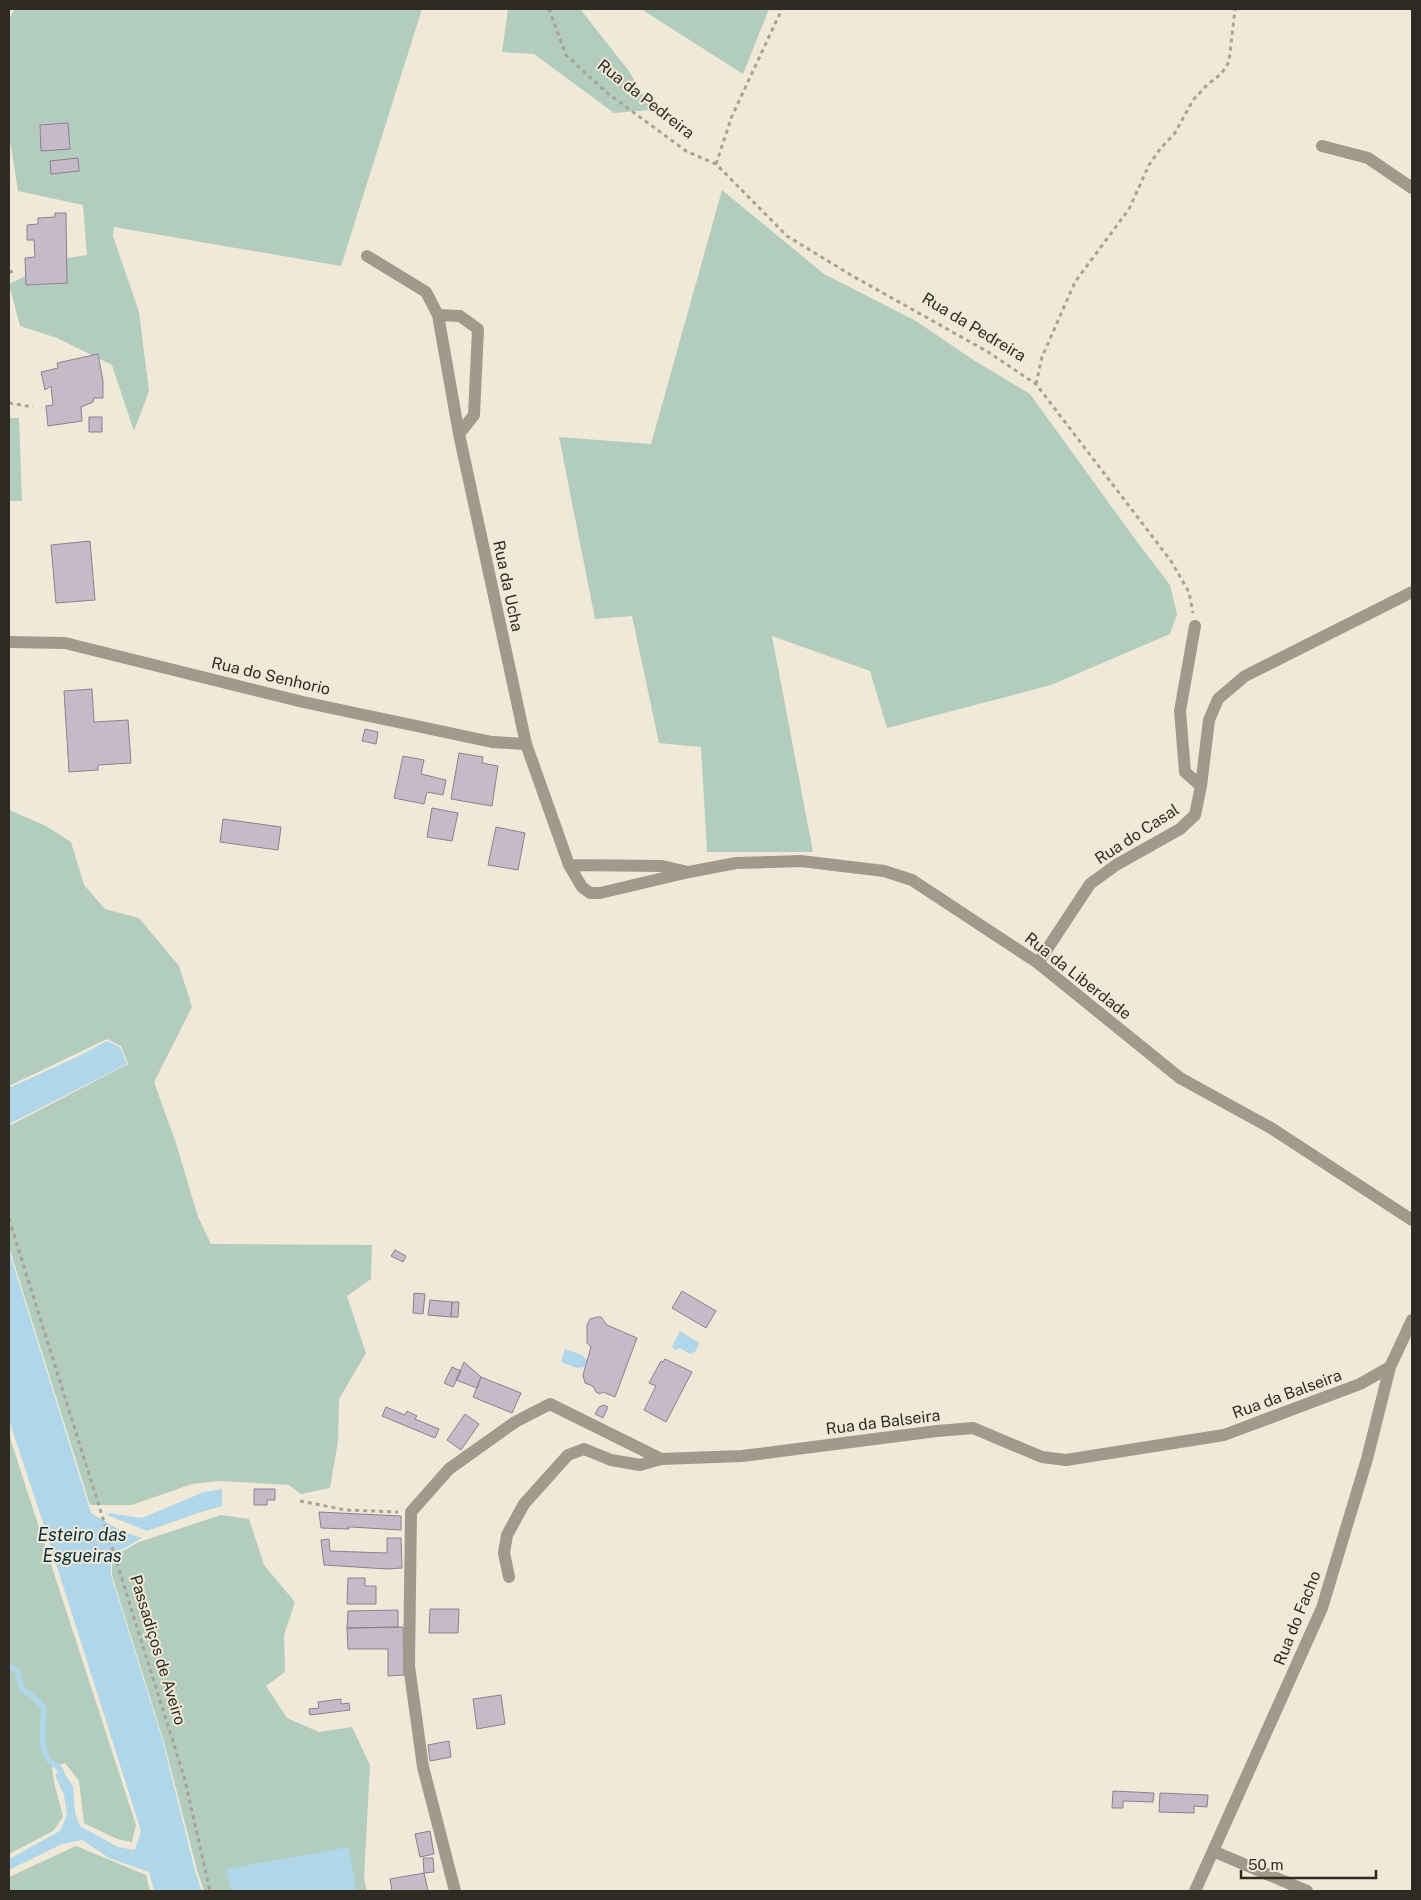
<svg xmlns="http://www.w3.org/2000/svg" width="1421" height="1900" font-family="'Public Sans',sans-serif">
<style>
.green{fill:#b2ccbe}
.water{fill:#afd7e9}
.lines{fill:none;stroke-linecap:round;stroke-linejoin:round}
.stream{stroke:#afd7e9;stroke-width:5.5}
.building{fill:#c6bac9;stroke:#8b818e}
.path{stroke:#a8a295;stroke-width:3;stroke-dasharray:4 4;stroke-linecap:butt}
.street{stroke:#a2988b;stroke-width:12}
.labels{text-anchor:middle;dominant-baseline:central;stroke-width:4;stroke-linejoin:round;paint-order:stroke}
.street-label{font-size:16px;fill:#2d2b24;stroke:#f1e9d8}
.water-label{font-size:18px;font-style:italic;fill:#092e3c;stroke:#f1e9d8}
</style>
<rect width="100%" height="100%" fill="#f1e9d8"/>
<path class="green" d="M15 9H422L341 266 114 227 113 236 139 312 149 391 134 431 112 365 57 338 20 326 9 284 61 259 87 255 83 205 18 191 9 134V18Z
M508 9H580L629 71 651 110 614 113 534 54 502 52Z
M641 9H769L743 74Z
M722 190 824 274 916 321 975 361 1030 394 1132 535 1170 585 1177 614 1170 634 1051 685 887 728 870 671 772 636 813 852H707L701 747 659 743 632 616 595 619 559 437 651 444Z
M9 418H19L22 501H9Z
M9 810 46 826 71 842 84 885 105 909 139 918 179 966 192 1007 154 1082 176 1143 198 1217 211 1244 372 1245 371 1279 347 1296 366 1353 339 1399 338 1441 330 1488 301 1494 289 1485 220 1481 192 1484 132 1505H90L9 1247V1126L128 1064 121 1046 107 1039 9 1086Z
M9 1435 136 1825 132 1842 117 1839 84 1823 79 1781 65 1763 52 1767 54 1782 63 1817 53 1831 9 1854Z
M221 1515 249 1519 264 1565 295 1602 284 1635 285 1672 266 1686 287 1718 319 1732 352 1727 370 1765 364 1879 367 1891H204L197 1870 164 1742 112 1575V1557L139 1542Z
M76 1846 146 1875 150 1891H9V1877Z"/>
<path class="water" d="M107 1041 120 1047 127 1064 9 1124V1088L81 1055Z
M9 1251 91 1513 123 1532 142 1538 111 1556V1575L163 1742 195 1871 202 1891H154L149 1872 109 1858 82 1840 62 1844 9 1870V1859L60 1831 67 1815 64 1795 55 1775 61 1769 73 1786 75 1813 80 1826 118 1847 135 1850 141 1831 44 1526 9 1420Z
M680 1331 699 1343C698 1349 696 1352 690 1354L680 1348 675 1350 672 1347Z
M565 1349 582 1355 587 1360 585 1367 577 1368 561 1362Z
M222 1489V1506L198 1513 147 1531 107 1515 109 1513 142 1518 204 1492Z
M349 1847 356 1889 341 1891H232L226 1869Z"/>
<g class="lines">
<path class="stream" d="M9 1666 17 1671 22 1689 35 1698 44 1708C43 1722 40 1748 48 1759 55 1767 60 1765 63 1777"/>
</g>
<path class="building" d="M68 123 70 149 41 151 40 125Z
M78 158 79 171 51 174 50 161Z
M55 213H66L67 283 26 285 25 258 35 257 34 240H27V225L38 224V218L55 217Z
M98 354 103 381V398H94L93 402 81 407 82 421 48 426 46 406 53 405 51 386 45 390 41 372 58 368 57 363Z
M89 417H102V432H89Z
M90 541 95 600 56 603 51 545Z
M92 689 94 722 128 720 131 763 98 765V770L69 772 64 691Z
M365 729 378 732 376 744 362 741Z
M459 753 483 757 482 763 498 766 492 806 451 799Z
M403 756 424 760 421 774 446 780 443 795 427 792 424 804 394 798Z
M432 808 458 813 452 841 427 837Z
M223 819 281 827 278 850 220 842Z
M496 827 525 833 518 870 488 865Z
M395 1250 406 1256 403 1262 391 1256Z
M682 1291 716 1311 706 1328 672 1308Z
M414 1293 425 1294 423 1314 413 1313Z
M430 1300 452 1302 451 1317 428 1315Z
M452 1302H459L458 1317H451Z
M597 1317H601L607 1325 637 1338 615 1397 603 1392 600 1394 596 1392 593 1386 585 1383 583 1375 591 1347 587 1343V1325L590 1319Z
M665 1359 692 1372 666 1422 644 1410 656 1386 649 1383 661 1361 663 1362Z
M464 1362 481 1377 477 1388 456 1380Z
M452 1367 461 1371 453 1387 444 1383Z
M481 1377 521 1393 512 1413 473 1397Z
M604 1405 608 1407 603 1418 595 1414 599 1407Z
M386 1407 405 1415 407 1411 417 1416 415 1419 439 1429 435 1438 382 1416Z
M465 1414 479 1424 461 1450 447 1440Z
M254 1489H275V1500H267V1505H254Z
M319 1512 401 1516V1530L351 1527H348L349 1529 321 1528Z
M387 1538H401L402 1568 387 1569 324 1565 321 1540 329 1539 330 1551 387 1553Z
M348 1578H365V1586H376V1604H347Z
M430 1609H459L458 1633H429Z
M398 1610V1627L347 1628 348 1611Z
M403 1627 404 1675 388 1676V1649H348L347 1628Z
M501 1695 505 1724 477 1729 473 1699Z
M341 1699V1704L349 1703 350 1710 310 1715 309 1709 319 1708 318 1702Z
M449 1741 451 1757 430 1761 428 1745Z
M1113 1791 1154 1793 1153 1802 1123 1801V1808H1112Z
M1160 1793 1208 1795 1207 1807 1194 1806V1813L1159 1812Z
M430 1831 434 1854 420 1857 415 1834Z
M423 1858H433L434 1872 424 1873Z
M424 1873 428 1891H392L390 1879Z"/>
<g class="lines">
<path class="path" d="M549 9 566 55 606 92 686 151 716 164 787 236 851 275 988 352 1036 384 1171 561 1189 592 1193 613
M716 164 732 116 782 9
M9 272 17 271
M1036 384 1042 357 1075 282 1129 209 1149 165 1160 149 1175 133 1193 100 1207 85 1221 74 1229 62 1235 9
M9 403 33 407
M9 1219 185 1780 210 1891
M300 1501 346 1510 398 1512"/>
<path class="street" d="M1322 146 1368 158 1412 188
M367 256 426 292 438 315 459 434 526 744 569 865 582 887 590 893H600L689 872 736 863 801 861 884 871 912 880 1038 963 1180 1078 1271 1128 1412 1220
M438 315 460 316 478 329 474 415 459 434
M1195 626 1180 711 1185 772 1201 786
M9 642 65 643 303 702 492 742 526 744
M569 865 662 866 684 871
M1038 963 1090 884 1116 865 1180 829 1195 815 1201 786 1209 720 1218 699 1245 676 1412 592
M509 1577 504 1553 507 1535 524 1504 568 1455 584 1449 611 1460 640 1465 661 1459
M1213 1851 1307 1891
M455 1891 423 1767 409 1666 411 1512 449 1469 515 1422 550 1404 661 1459 742 1456 937 1431 973 1428 1042 1457 1066 1460 1224 1435 1360 1384 1390 1367
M1195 1891 1322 1608 1367 1459 1390 1367 1412 1320"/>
</g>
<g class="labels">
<g class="street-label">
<text transform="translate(646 99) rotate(38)">Rua da Pedreira</text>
<text transform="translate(974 327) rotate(31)">Rua da Pedreira</text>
<text transform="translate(508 586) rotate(78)">Rua da Ucha</text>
<text transform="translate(271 676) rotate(13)">Rua do Senhorio</text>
<text transform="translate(1137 834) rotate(-33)">Rua do Casal</text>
<text transform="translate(1078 976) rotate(38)">Rua da Liberdade</text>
<text transform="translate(1287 1394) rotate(-20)">Rua da Balseira</text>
<text transform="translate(883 1422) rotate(-7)">Rua da Balseira</text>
<text transform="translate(1297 1618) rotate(-68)">Rua do Facho</text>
<text transform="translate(158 1650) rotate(73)">Passadiços de Aveiro</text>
</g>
<g class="water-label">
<text x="82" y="1534">Esteiro das<tspan x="82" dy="21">Esgueiras</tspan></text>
</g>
</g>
<rect width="1421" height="1900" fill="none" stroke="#2d2b24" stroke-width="20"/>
<path d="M1241 1870v8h135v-8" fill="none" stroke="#2d2b24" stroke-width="2.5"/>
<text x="1248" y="1870" font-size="15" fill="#2d2b24" stroke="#f1e9d8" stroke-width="4" paint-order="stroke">50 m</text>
</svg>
